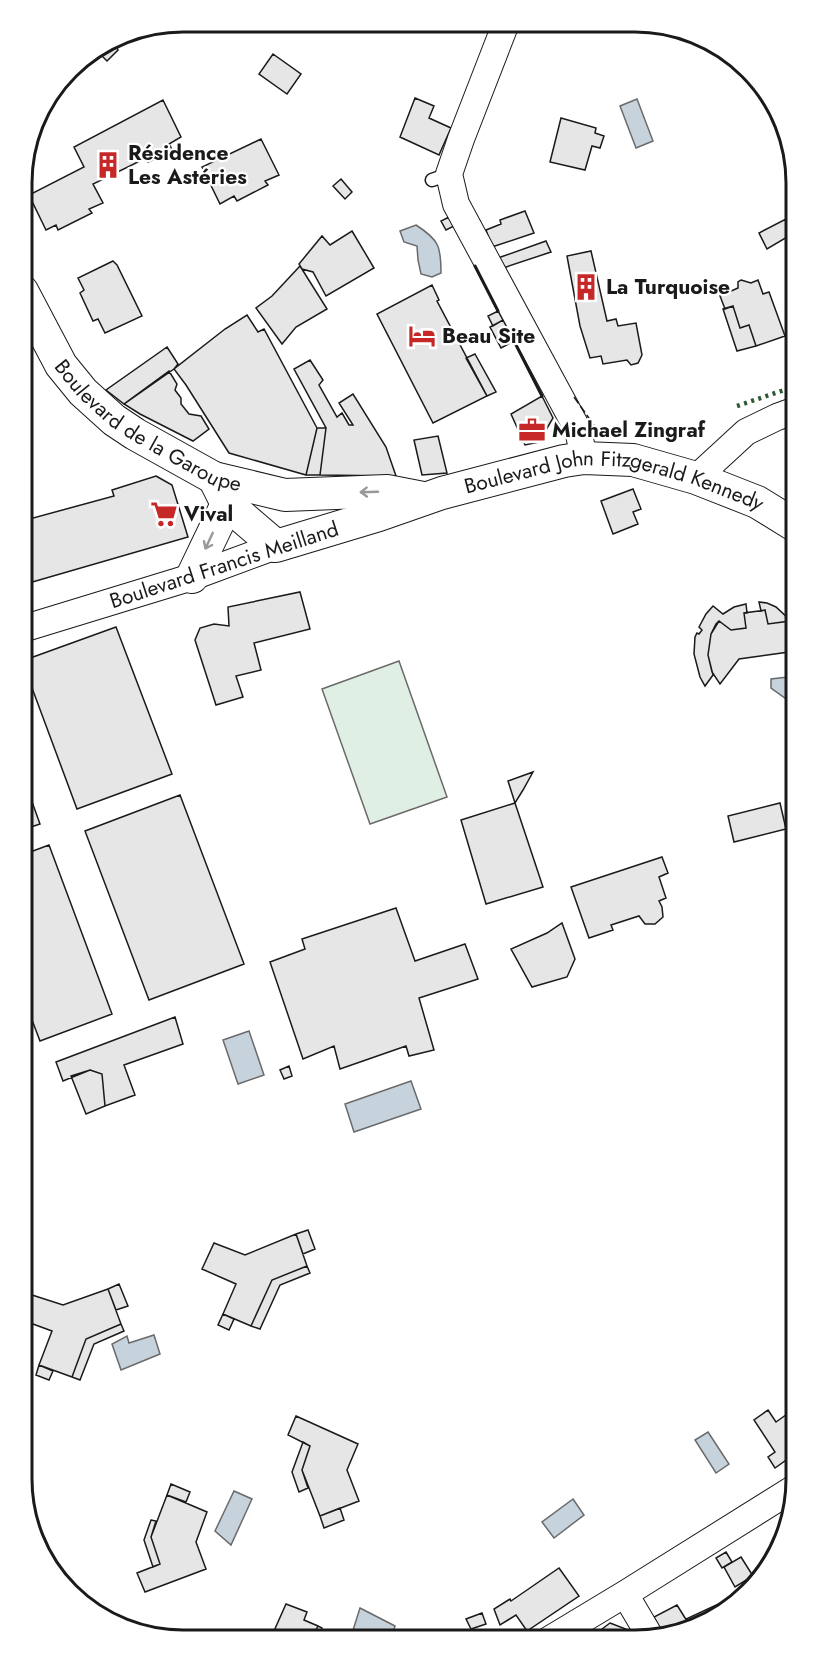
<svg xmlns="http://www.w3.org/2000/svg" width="817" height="1662" font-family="Jost,sans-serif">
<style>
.green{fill:#e0efe3;stroke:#6a6a6a;stroke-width:1.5}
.water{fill:#c6d2dc;stroke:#6a6a6a;stroke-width:1.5}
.building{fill:#e6e6e6;stroke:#1a1a1a;stroke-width:1.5}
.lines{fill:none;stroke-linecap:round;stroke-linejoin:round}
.service-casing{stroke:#1a1a1a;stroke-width:15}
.minor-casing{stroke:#1a1a1a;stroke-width:28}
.tertiary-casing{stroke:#1a1a1a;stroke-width:34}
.service{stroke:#fff;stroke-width:12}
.minor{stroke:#fff;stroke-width:26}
.tertiary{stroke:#fff;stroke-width:32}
.hedge{stroke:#2b5a34;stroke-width:4.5;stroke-dasharray:3 4.5;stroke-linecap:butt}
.fence{stroke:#1a1a1a;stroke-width:1.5;stroke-dasharray:8 3;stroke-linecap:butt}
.wall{stroke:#1a1a1a;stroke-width:3}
.oneway{stroke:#989898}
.labels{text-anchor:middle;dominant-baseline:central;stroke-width:4.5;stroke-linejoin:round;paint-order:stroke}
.poi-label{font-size:21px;font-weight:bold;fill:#1a1a1a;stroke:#fff;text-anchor:start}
.street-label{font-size:21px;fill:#1a1a1a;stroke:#fff}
.rim{fill:none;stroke:#1a1a1a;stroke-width:3}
</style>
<rect width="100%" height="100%" fill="#fff"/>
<path class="green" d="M399 661 447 797 370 824 322 689Z"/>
<path class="water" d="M637 99 653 141 636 148 620 106Z
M416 225C439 240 441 246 441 273L432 277 421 274 418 260 417 246 404 242 400 231Z
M796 676V706L771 688V679Z
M249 1031 264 1075 238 1084 223 1040Z
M411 1081 421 1109 354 1132 345 1104Z
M154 1335 160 1354 121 1370 112 1344 127 1336 129 1343Z
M708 1432 729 1464 716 1473 695 1440Z
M234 1491 252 1499 231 1545 215 1531Z
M573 1499 584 1515 554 1538 542 1522Z
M360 1608 395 1626 391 1640H376L353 1630Z"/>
<path class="building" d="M120 34 122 36 115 44 118 50 107 61 95 49Z
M273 54 301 74 287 94 259 74Z
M415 98 434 106 429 118 451 128 439 155 400 137Z
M163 100 181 137 169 144 173 151 148 162 146 158 93 184 103 203 89 209 92 213 58 230 56 225 46 230 29 195 84 167 74 147Z
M561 118 596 128 595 133 604 136 600 148 592 146 585 170 550 162Z
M261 139 279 175 265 181 268 185 237 201 234 196 220 204 202 167Z
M341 179 352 192 345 199 333 186Z
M525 211 534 233 492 247 486 230 501 224 500 220Z
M449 217 454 226 446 230 441 221Z
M786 219 794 233 767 249 759 233Z
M352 231 374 268 326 296 313 272 302 269 299 264 322 236 330 245Z
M546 241 551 252 503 268 498 258Z
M591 251 607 321 616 319 618 326 636 323 642 355 638 363 631 365 627 360 603 364 601 356 590 358 580 326 567 256Z
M113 261 117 265 142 316 105 333 98 319 93 321 80 293 84 290 78 278Z
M300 266 327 309 296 327 282 344 256 308 272 296Z
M741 280 751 283 758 280 763 294 769 292 785 336 756 346 749 325 740 328 733 306 725 309 720 296 738 288V282Z
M432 285 439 300 437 301 487 396 433 423 377 314Z
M733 306 740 328 749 325 756 346 737 351 723 309Z
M498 311 503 320 493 326 488 316Z
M247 315 258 332 264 329 317 428 306 475 229 453 186 385 174 369 225 329Z
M503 320 514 341 501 348 490 327Z
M167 347 178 364 174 369 124 404 106 390Z
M475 354 496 392 487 396 466 358Z
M310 360 323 380 319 385 337 417 342 413 349 425H353L339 403 353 394 386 447 396 476 320 475 326 428 294 369Z
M169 371 177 384 175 390 181 398V404L189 414 201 416 209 429 193 441 140 414 124 404Z
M542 396 553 418 539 442 525 445 511 414Z
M317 428H326L320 475H306Z
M438 436 447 473 422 475 414 440Z
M156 476 172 485 188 537 22 585V521L114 496 112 490Z
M633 489 641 509 633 512 638 524 613 534 601 501Z
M300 592 310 629 254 643 261 670 236 676 243 697 216 705 195 640 200 628 214 624 229 626 228 607Z
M759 602 767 603 776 607 791 621 768 624 765 610 761 611Z
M746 604 747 613H744L746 628 731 630 719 621 711 634 708 655 713 675 705 686 700 677 694 654 695 637 697 633 699 634 702 630 699 627 706 614 713 606 723 614 734 607Z
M765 610 768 624 796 620V651L739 659 720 684 712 672 708 655 711 634 716 624 719 621 731 630 746 628 744 613Z
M116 627 172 774 77 809 22 661Z
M533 772 523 790 515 803 508 781Z
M22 774 40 824 22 830Z
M180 795 244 964 149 1000 85 831Z
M515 803 543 887 486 904 461 820Z
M780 803 786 829 734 842 728 816Z
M49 845 112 1014 40 1041 21 991 22 855Z
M662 857 668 873 659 877 666 898 659 901 662 907 663 917 655 924H645L639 916 611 925 613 930 589 938 571 887Z
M396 908 415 961 465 944 478 979 419 998 434 1050 409 1056 406 1046 340 1069 334 1046 303 1059 270 962 305 949 302 939Z
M562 923 575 959 567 977 532 987 511 949 547 933Z
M175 1017 183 1044 124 1065 135 1095 105 1106 102 1074 90 1070 63 1081 56 1062Z
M289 1066 292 1076 284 1079 280 1070Z
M90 1070 102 1074 105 1106 86 1114 71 1076Z
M308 1230 315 1249 303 1254 296 1234Z
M296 1234 307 1266 272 1280 251 1326 223 1314 236 1284 202 1269 214 1243 245 1255Z
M307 1266 310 1273 280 1285 260 1329 251 1326 272 1280Z
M119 1284 128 1306 116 1310 108 1289Z
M108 1289 121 1324 86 1339 72 1377 39 1365 52 1331 22 1320 32 1295 63 1305Z
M223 1314 234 1319 229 1330 218 1325Z
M121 1324 124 1331 94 1344 80 1380 72 1377 86 1339Z
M39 1365 53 1371 49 1380 36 1375Z
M768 1410 776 1422 790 1412 796 1421V1453L775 1468 768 1457 775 1452 754 1420Z
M296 1416 358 1444 347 1470 359 1501 320 1516 302 1470 310 1446 288 1435Z
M303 1442 310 1446 302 1470 308 1488 299 1492 292 1472Z
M171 1484 190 1492 186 1502 167 1495Z
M167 1495 207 1512 196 1542 206 1569 145 1592 137 1573 160 1564 151 1537Z
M340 1508 344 1520 324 1528 320 1516Z
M151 1520 156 1521 151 1537 160 1564 153 1567 144 1540Z
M726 1552 732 1562 722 1568 716 1558Z
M741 1557 753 1576 735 1587 724 1567Z
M559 1568 579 1596 527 1631 516 1615 500 1625 494 1609 510 1599 511 1601Z
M725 1601 727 1604 692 1629 686 1619Z
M286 1604 307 1612 304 1620 318 1626 311 1640H270Z
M677 1605 692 1629 686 1633 664 1636 654 1617Z
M482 1613 486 1624 471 1629 466 1619Z
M610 1623 631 1631 637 1641H586Z
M318 1626 322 1628 317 1640H311Z"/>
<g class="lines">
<defs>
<path id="service" d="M432 180 449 174"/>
<path id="minor" d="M506 23 461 139 449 174 456 204 578 430 584 458
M696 478 746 432 777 417 796 410
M22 629 192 577 276 546
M625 1594 651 1638
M547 1641 625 1594 796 1487"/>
<g id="tertiary">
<path id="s1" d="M22 291 61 365 83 392 114 420 135 434 214 478 285 495 387 491 423 498"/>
<path id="s2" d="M214 478 227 504 276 546 379 515 442 493 564 461 584 458 633 460 696 478 757 502 796 526"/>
<path d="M192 577 227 504"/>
</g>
</defs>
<use href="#service" class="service-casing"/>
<use href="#minor" class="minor-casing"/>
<use href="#tertiary" class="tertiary-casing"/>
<use href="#service" class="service"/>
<use href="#minor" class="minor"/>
<use href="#tertiary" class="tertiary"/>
<path class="hedge" d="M737 406 796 386"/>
<path class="fence" d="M574 397 598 431"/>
<path class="wall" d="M475 266 498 311
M514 341 542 396"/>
</g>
<defs><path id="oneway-shaft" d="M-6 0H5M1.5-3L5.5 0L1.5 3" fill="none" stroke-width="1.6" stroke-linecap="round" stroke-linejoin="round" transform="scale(1.5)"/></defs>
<g class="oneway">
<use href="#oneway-shaft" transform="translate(369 492) rotate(178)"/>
<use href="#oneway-shaft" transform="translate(209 541) rotate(115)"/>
</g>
<defs>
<symbol id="building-bare" viewBox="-9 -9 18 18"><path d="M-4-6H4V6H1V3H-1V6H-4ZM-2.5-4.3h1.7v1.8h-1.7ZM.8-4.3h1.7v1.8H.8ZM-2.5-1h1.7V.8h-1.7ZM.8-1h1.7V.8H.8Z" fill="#c62828" stroke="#fff" stroke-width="2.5" paint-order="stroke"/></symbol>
<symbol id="hotel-bare" viewBox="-9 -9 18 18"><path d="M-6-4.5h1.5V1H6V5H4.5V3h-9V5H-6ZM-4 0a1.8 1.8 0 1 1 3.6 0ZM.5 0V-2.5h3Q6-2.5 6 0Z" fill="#c62828" stroke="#fff" stroke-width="2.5" paint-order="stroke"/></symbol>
<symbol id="office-bare" viewBox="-9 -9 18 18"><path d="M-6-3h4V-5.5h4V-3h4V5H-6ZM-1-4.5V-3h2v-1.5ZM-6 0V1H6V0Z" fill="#c62828" stroke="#fff" stroke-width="2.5" paint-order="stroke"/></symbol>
<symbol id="supermarket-bare" viewBox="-9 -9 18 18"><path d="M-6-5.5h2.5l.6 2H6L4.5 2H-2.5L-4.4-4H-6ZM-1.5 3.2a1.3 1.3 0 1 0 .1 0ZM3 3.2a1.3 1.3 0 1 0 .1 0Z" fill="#c62828" stroke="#fff" stroke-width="2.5" paint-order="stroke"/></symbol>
</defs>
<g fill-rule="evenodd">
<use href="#building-bare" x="89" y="146" width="38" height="38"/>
<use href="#building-bare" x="567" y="268" width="38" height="38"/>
<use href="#hotel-bare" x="403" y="317" width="38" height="38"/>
<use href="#office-bare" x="513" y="411" width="38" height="38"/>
<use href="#supermarket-bare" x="145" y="495" width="38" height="38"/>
</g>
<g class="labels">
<g class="poi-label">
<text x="128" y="153">Résidence<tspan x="128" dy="24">Les Astéries</tspan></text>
<text x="606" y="287">La Turquoise</text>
<text x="442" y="336">Beau Site</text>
<text x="552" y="430">Michael Zingraf</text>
<text x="184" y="514">Vival</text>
</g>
<g class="street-label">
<text stroke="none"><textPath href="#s1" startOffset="192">Boulevard de la Garoupe</textPath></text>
<text stroke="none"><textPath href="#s2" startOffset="446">Boulevard John Fitzgerald Kennedy</textPath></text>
<text transform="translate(224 565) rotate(-18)">Boulevard Francis Meilland</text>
</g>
</g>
<path d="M0 0H817V1662H0ZM183 32H635A151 151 0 0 1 786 183V1479A151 151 0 0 1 635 1630H183A151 151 0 0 1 32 1479V183A151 151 0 0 1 183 32Z" fill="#fff" fill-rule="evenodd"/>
<path class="rim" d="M183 32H635A151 151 0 0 1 786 183V1479A151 151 0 0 1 635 1630H183A151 151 0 0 1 32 1479V183A151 151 0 0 1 183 32Z"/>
</svg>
